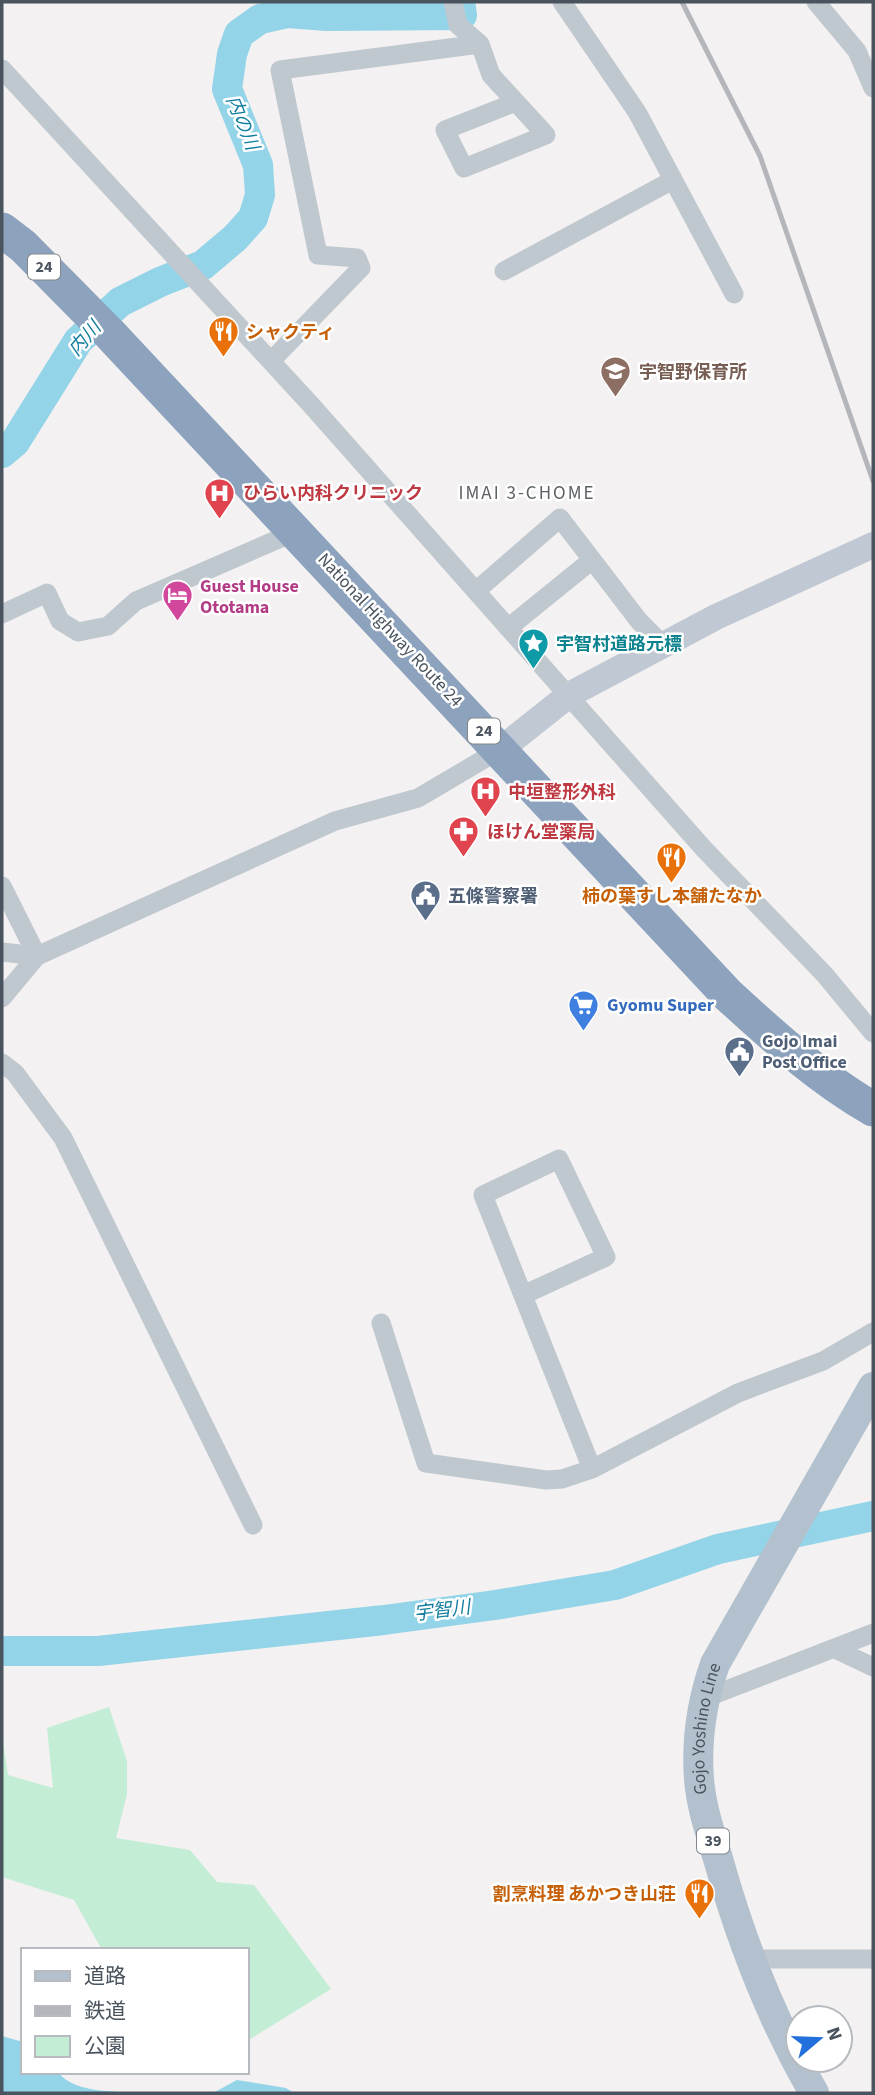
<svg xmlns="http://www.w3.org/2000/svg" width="875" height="2095" font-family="'Source Sans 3','Noto Sans JP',sans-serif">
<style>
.green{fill:#c3eed5}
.water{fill:#93d4e8}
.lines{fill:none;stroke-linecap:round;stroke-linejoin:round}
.river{stroke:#93d4e8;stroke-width:30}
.street{stroke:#c0c8cf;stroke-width:19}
.secondary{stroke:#c0c9d3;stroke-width:26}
.primary{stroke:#b3c0ce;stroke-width:30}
.highway{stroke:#8ca2bd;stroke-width:35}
.rail{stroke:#b4b6bb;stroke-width:5}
.labels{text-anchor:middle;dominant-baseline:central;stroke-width:5;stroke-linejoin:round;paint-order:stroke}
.shield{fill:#fff;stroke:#80878e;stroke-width:2}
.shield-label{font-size:16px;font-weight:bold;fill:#4a545e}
.food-label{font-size:18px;font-weight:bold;fill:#c56008;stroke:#fff;text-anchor:start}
.education-label{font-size:18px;font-weight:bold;fill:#785e54;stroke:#fff;text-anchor:start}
.health-label{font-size:18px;font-weight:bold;fill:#be3a42;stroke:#fff;text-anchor:start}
.hotel-label{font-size:18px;font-weight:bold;fill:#b23c85;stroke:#fff;text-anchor:start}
.street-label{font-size:18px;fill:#4a545e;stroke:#fff}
.culture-label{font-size:18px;font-weight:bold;fill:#0d838f;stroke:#fff;text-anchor:start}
.service-label{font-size:18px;font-weight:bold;fill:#4e5e75;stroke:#fff;text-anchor:start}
.shop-label{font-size:18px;font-weight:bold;fill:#366cbe;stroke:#fff;text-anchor:start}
.water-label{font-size:19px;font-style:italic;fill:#147e9f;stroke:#fff}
.neighbourhood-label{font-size:19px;letter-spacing:2px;fill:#5e6166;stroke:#fff}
</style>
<rect width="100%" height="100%" fill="#f3f1f1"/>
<path class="green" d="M109 1707 127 1761V1794L116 1838 190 1850 217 1882 254 1885 331 1989 247 2041V1950H102L74 1900 2 1877V1734L8 1775 53 1788 47 1728Z"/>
<path class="water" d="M2 2036 23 2042V2072H58C75 2095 122 2091 148 2093H2Z
M237 2080 286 2088 294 2093H213Z"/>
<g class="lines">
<path class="river" d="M2 453 15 442 78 341 120 302 160 282 203 265 235 238 253 218 260 195 258 165 227 89 232 54 239 34 260 19 287 13 327 16 462 15 460 2
M2 1651H98L384 1620 495 1605 615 1585 718 1549 873 1516"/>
<path class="street" d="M453 2 458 25 480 44 491 75 546 135 464 168 445 130 516 102
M562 2 637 112 734 294
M816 2 857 51 873 88
M2 69 312 406 704 849 825 975 873 1033
M504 271 673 180
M271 361 361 268 357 258 318 255 280 70 480 44
M476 591 560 518 639 621 663 645
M2 614 47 593 60 621 78 632 108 626 136 601 297 531
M508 628 592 560
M2 886 37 956
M2 952 37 956
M2 998 37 956 335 821 418 798 501 749
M2 1063 15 1073 63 1138 253 1525
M523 1295 606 1257 559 1159 483 1195 592 1469
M381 1323 426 1463 546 1480 562 1479 592 1469 738 1393 823 1361 873 1332
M837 1650 873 1667
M703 1699 873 1633
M749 1959H873"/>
<path class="secondary" d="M501 749 569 695 716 617 873 545"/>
<path class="primary" id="s1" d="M814 2093C772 2020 742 1944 719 1862 711 1835 701 1807 699 1779 696 1739 702 1701 715 1664L873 1387"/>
<path class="highway" d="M2 230 23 246 110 334 728 995C774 1037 819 1078 873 1109"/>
<path class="rail" d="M682 2 760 156 873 481"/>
</g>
<defs>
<symbol id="restaurant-pin" viewBox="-11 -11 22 30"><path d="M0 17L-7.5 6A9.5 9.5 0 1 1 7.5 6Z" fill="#e8710a" stroke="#fff"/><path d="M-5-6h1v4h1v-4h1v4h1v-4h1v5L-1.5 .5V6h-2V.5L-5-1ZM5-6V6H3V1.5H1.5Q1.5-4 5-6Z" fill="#fff"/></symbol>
<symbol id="school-pin" viewBox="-11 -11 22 30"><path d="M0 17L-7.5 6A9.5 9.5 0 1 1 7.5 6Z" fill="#8d6e63" stroke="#fff"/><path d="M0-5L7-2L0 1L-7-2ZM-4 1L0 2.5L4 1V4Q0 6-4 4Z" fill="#fff"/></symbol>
<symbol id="hospital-pin" viewBox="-11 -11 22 30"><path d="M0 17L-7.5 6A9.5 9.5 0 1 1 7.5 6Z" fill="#e0444e" stroke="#fff"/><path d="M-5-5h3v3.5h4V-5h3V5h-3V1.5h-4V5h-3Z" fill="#fff"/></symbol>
<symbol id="hotel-pin" viewBox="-11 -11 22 30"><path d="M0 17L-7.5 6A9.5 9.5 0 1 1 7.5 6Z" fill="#d1479c" stroke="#fff"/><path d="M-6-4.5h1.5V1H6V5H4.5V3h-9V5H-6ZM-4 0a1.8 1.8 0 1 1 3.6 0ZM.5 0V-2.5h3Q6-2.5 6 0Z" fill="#fff"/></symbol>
<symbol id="sight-pin" viewBox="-11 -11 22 30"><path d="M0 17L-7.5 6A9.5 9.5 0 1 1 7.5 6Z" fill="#0f9aa8" stroke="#fff"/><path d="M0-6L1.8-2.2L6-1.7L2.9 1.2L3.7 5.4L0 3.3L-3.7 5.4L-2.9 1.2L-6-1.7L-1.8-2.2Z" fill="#fff"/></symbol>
<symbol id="pharmacy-pin" viewBox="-11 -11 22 30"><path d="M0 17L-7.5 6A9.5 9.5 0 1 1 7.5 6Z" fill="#e0444e" stroke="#fff"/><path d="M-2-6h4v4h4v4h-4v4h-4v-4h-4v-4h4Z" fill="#fff"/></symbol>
<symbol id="civic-pin" viewBox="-11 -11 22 30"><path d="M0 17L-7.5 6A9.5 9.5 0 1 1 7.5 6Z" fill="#5c6f8a" stroke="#fff"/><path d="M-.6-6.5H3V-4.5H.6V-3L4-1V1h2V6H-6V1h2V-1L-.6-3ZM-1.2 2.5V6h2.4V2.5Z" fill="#fff"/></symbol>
<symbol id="supermarket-pin" viewBox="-11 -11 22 30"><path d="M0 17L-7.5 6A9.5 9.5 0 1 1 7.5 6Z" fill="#3f7fe0" stroke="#fff"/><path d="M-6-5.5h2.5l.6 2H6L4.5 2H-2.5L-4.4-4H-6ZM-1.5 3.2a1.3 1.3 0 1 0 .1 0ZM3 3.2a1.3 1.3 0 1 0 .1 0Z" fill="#fff"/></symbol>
</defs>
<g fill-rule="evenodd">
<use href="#restaurant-pin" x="206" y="314" width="35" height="47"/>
<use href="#school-pin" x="598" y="354" width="35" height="47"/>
<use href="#hospital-pin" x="202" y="476" width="35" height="47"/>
<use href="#hotel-pin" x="160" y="578" width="35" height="47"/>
<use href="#sight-pin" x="516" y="626" width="35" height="47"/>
<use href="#hospital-pin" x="468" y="774" width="35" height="47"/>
<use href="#pharmacy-pin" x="446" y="814" width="35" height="47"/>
<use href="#restaurant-pin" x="654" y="840" width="35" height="47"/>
<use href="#civic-pin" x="408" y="878" width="35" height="47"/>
<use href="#supermarket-pin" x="566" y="988" width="35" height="47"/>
<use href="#civic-pin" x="722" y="1034" width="35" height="47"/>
<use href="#restaurant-pin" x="682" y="1876" width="35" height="47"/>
</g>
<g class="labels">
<g class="shield">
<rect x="28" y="254.5" width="32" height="25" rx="5"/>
<rect x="468" y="718.5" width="32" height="25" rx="5"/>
<rect x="697" y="1828.5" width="32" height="25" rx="5"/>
</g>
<g class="shield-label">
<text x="44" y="267">24</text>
<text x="484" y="731">24</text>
<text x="713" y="1841">39</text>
</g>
<g class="food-label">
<text x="246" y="332">シャクティ</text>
<text x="672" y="896" text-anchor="middle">柿の葉すし本舗たなか</text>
<text x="676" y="1894" text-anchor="end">割烹料理 あかつき山荘</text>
</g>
<g class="education-label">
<text x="639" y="372">宇智野保育所</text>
</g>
<g class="health-label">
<text x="243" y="493">ひらい内科クリニック</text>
<text x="508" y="792">中垣整形外科</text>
<text x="487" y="832">ほけん堂薬局</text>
</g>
<g class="hotel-label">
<text x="200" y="586">Guest House<tspan x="200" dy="21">Ototama</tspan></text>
</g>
<g class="street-label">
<text transform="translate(390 630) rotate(47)">National Highway Route 24</text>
<text stroke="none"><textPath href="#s1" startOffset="387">Gojo Yoshino Line</textPath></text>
</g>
<g class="culture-label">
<text x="556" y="644">宇智村道路元標</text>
</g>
<g class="service-label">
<text x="448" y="896">五條警察署</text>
<text x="762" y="1041">Gojo Imai<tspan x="762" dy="21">Post Office</tspan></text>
</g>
<g class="shop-label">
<text x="607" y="1005">Gyomu Super</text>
</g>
<g class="water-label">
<text transform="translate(242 123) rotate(68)">内の川</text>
<text transform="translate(85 339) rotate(-49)">内川</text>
<text transform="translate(442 1611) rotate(-7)">宇智川</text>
</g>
<g class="neighbourhood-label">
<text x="527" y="493">IMAI 3-CHOME</text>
</g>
</g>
<rect width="875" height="2095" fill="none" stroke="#4a545e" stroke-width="7"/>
<rect x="21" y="1948" width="228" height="126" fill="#ffffff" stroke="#b7bbbf" stroke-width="2"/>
<rect x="35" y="1971" width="35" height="10" fill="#b3c0ce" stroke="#b7bbbf" stroke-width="2"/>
<text x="84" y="1983" font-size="21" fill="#4a545e">道路</text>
<rect x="35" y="2006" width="35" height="10" fill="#b4b6bb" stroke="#b7bbbf" stroke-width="2"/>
<text x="84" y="2018" font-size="21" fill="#4a545e">鉄道</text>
<rect x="35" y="2036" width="35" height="21" fill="#c3eed5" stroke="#b7bbbf" stroke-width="2"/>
<text x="84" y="2053" font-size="21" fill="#4a545e">公園</text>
<g transform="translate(819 2039) rotate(71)"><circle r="33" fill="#ffffff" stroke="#b7bbbf" stroke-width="2"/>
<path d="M0-5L12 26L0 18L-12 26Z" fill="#236fdb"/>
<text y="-10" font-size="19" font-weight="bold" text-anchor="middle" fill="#4a545e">N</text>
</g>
</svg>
